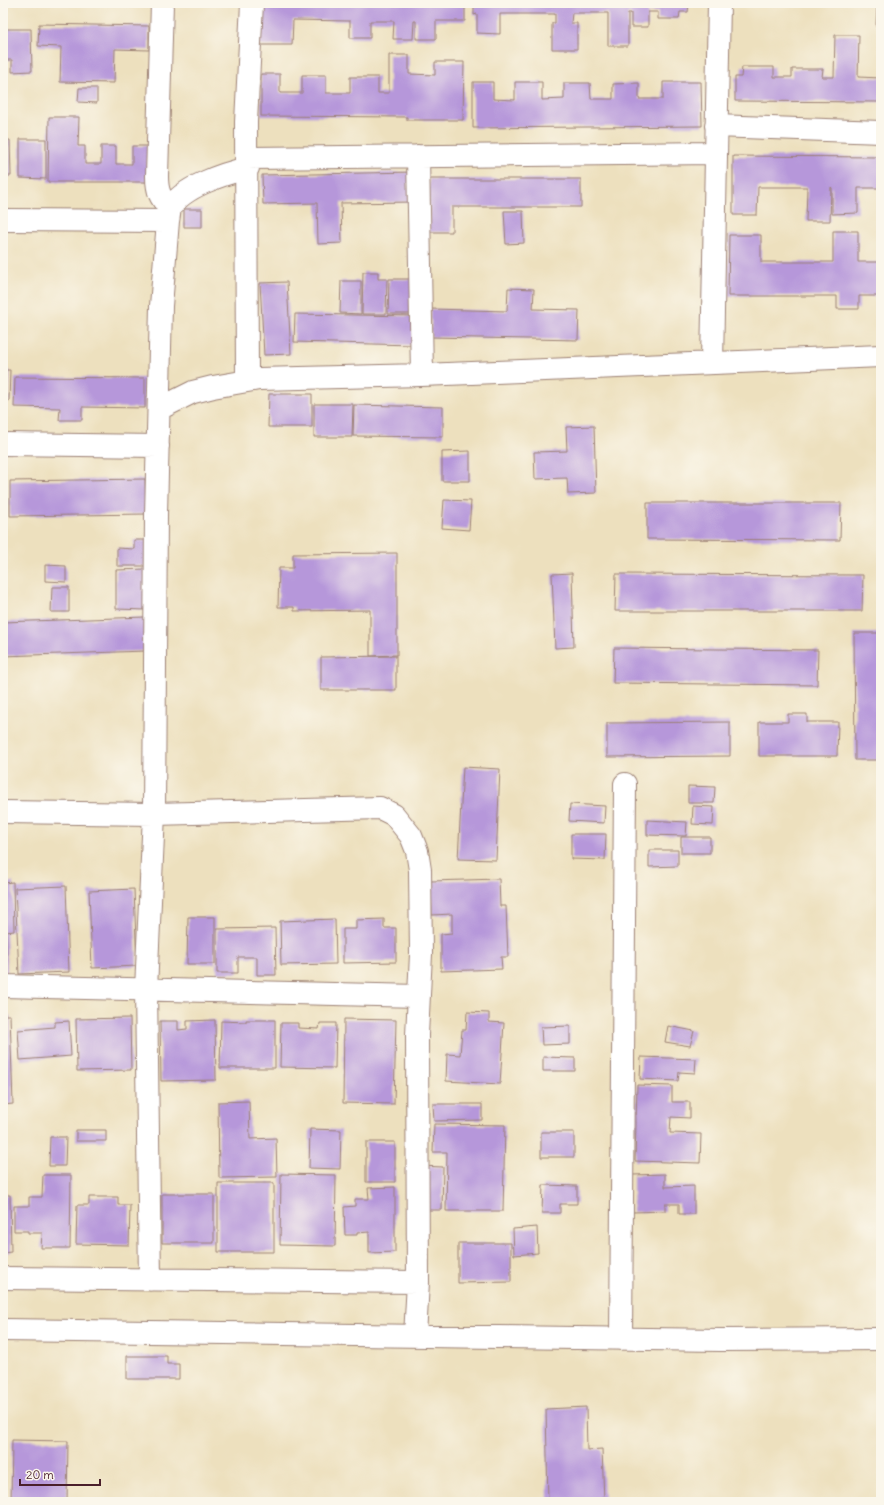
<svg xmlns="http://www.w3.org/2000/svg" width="884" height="1505" font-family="Delius,sans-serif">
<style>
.building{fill:#b697da}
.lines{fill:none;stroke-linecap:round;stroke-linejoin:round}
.minor-casing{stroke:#9c8074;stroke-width:24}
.minor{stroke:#fff;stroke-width:22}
</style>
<rect width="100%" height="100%" fill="#fbf7ec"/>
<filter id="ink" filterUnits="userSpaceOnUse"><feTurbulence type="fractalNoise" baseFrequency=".025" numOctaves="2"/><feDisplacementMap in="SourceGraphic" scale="8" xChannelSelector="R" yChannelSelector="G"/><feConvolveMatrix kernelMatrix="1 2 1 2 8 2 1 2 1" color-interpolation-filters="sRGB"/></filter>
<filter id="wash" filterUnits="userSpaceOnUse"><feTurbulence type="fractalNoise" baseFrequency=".012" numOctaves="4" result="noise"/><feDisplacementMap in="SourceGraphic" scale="16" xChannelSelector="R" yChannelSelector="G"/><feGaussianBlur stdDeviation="0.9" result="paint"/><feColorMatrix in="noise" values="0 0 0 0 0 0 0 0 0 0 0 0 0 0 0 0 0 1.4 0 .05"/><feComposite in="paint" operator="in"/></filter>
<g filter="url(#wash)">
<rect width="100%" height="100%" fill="#ede0be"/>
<g id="blocks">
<path class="building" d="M260 3H465V21H436V39H416V21H414L413 39H393L394 21H370V38H350V21L293 20 292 45H259Z
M474 3H689L688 12H680L679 19H658V12H648V27H631V13H628V46H608V13H572L571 23H577V49H552V23H555V14H500V34L477 33V14L474 15Z
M877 3H881V27H876Z
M39 24 149 26V50L115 49 114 83 60 82 61 47 38 46Z
M3 29H31L32 71 12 72V60H3Z
M835 35H859L858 77 881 78V102L735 101V77H741L742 67H774V77H792V69H823L822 77H834Z
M389 55H409V74L435 75V62H464L463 120H407V117L261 116V74H280V93H302V75H326V93H350V77H378V93H389Z
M473 82H493V99L515 100V82H542V100L564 99V83H590L591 99H613V84L639 83V99H663V82H701L702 126 473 128Z
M79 88H97V103L78 102Z
M49 117H79L78 146H85V164H101V146H116V164H132V146H148L147 182H48Z
M20 139H46V179L20 178Z
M3 140H10L11 176H3Z
M733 156 881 157V188H858V213L832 214V188L831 187 830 221H806L807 187H758L757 215H733Z
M414 172V202L341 203 342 243 318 244 317 203 263 204 262 175Z
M429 179H581V207H452V232H429Z
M184 209H202V227H184Z
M504 211H523L524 243 506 244Z
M833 231H858V262H881V296H859V309H837V296H728L729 235H761V262H833Z
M363 272H378V279H387L386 314H362Z
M389 279H414L413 314H388Z
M341 281H361V314L340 313Z
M287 282 291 354 264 355 260 283Z
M508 288 534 289 533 309 579 310 578 340 431 337V309L507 311Z
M295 314 414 316 413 345 294 342Z
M3 370H10L9 401H3Z
M15 377 145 378V408L82 407V420H59L60 408 14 407Z
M269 394H312V427H268Z
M314 404H353L352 437H314Z
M354 405 443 407V437L353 436Z
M594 426 596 493 568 494 567 478 535 479 534 452 567 451 566 427Z
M470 451V481H442V452Z
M145 479 146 514 10 516V481Z
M444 500 471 501 469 530 442 528Z
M647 503H841L840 540 647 539Z
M134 540H149V566H117V548L134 549Z
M397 553V655L370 656V610L294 611V607H278L279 568H293V554Z
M45 565 66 566V582L45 581Z
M146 569V610L116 609V570Z
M572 573 574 647 555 648 552 574Z
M616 574 863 575 862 611H615Z
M52 587H69V612H51Z
M145 617V651L3 656V622Z
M854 633H881V760H855Z
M614 648 818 650 817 685 613 683Z
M396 656V690H321V657Z
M788 714H807V722H838L837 756H759V722H788Z
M730 722V756L607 757V723Z
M463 767 500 769 496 860 458 859Z
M688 786 715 787 714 803H688Z
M570 804 605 806 604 823 569 821Z
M693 806 714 807 713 825 692 824Z
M647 820 687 822 686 836 647 835Z
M571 834H606L605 860 571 859Z
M681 837H710V853H681Z
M649 850H678V866L649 867Z
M499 879 500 906H506L508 957H501L502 969 441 971V934L452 933V914L432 915 431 881Z
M13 882 14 931 6 932 7 973 3 974V883Z
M66 886 69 972 19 974 15 888Z
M134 889 137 966 92 968 89 891Z
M188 917H215V964H187Z
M335 919 336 964 281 965 280 921Z
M384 919V928H396V962L343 963V929H356V920Z
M275 928 276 975H257V957H238V973H217V929Z
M467 1012 489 1013V1022L504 1023 500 1084 446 1081 447 1054 460 1055 462 1030H466Z
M3 1015H10L13 1104 3 1105Z
M130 1018 131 1070 77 1071 76 1019Z
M344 1019 396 1020 394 1104 343 1103Z
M215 1020 216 1080 161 1081 160 1021H178V1030L187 1029V1021Z
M246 1020H275V1068H220L221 1021 246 1022Z
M69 1021 71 1056 20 1060 18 1030 55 1027V1022Z
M281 1023H298V1028L319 1029 320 1023H336L335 1068 280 1067Z
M570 1026V1044L542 1045 541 1027Z
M668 1026 694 1031 690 1046 665 1042Z
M543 1057 575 1058V1071H543Z
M641 1057 696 1059 695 1073 679 1072 678 1081 640 1079Z
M637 1085 672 1086V1102H690V1118L671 1117 670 1133 701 1134 700 1163 635 1161Z
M249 1101 250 1139 276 1138 277 1177 219 1178 218 1102Z
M433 1104H482V1120L434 1121Z
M434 1124 505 1125 503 1211H446L447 1152H433Z
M310 1129 341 1130 340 1169 309 1168Z
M76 1130H106V1141H76Z
M541 1132H574V1157H541Z
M50 1137H66L65 1166H49Z
M366 1142H395V1182H366Z
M420 1166 443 1167 442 1210H420Z
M281 1174 336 1175 335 1246 280 1245Z
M665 1174V1187L694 1186V1214H679V1204H665V1211L633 1212V1175Z
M43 1175H71L70 1248H41L42 1233H28V1231H14V1206H29V1197H42Z
M218 1183H274V1252H218Z
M543 1185 577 1186V1204H560V1213H542Z
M395 1187V1252L369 1253V1232L357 1233V1235H345L344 1207 355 1206V1199H369L368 1188Z
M162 1194H214V1243H162Z
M3 1195H10L11 1252 3 1253Z
M89 1197H118V1205H130L129 1245 76 1244 77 1205H89Z
M537 1227 538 1253 514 1255 513 1229Z
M458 1243H511V1282L458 1283Z
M127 1356H167V1364H179V1379H127Z
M586 1407 587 1450 602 1449 604 1501 548 1502 546 1409Z
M12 1440 68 1441 67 1502H11Z"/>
</g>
</g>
<g filter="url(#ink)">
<use href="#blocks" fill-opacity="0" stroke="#9c8074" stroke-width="1"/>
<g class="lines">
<defs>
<path id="minor" d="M162 3 157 176C157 192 160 197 170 209
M716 126 881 132
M418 156 422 375
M248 158 716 153
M3 220 168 221
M712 363 719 3
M247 381 246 122 252 3
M159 409 193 392 213 387 259 379 422 375 881 356
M3 444 158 446
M3 812 154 814 380 808 394 815 411 836 417 851 420 870 421 954 417 1035 418 1282 415 1336
M3 986 419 996
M3 1278 418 1282
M150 1280 146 989 154 814 156 515 161 306 168 221C169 217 169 212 170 209 181 187 226 173 248 168
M3 1330 721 1340 881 1339
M621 1339 625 784"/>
</defs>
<use href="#minor" class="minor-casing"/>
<use href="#minor" class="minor"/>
</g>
</g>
<rect width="884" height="1505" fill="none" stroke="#fbf7ec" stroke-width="16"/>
<path d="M20 1479v6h80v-6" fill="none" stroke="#4a1f2b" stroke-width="2"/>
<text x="26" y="1479" font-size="12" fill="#4a1f2b" stroke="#fbf7ec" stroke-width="3" paint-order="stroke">20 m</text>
</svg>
